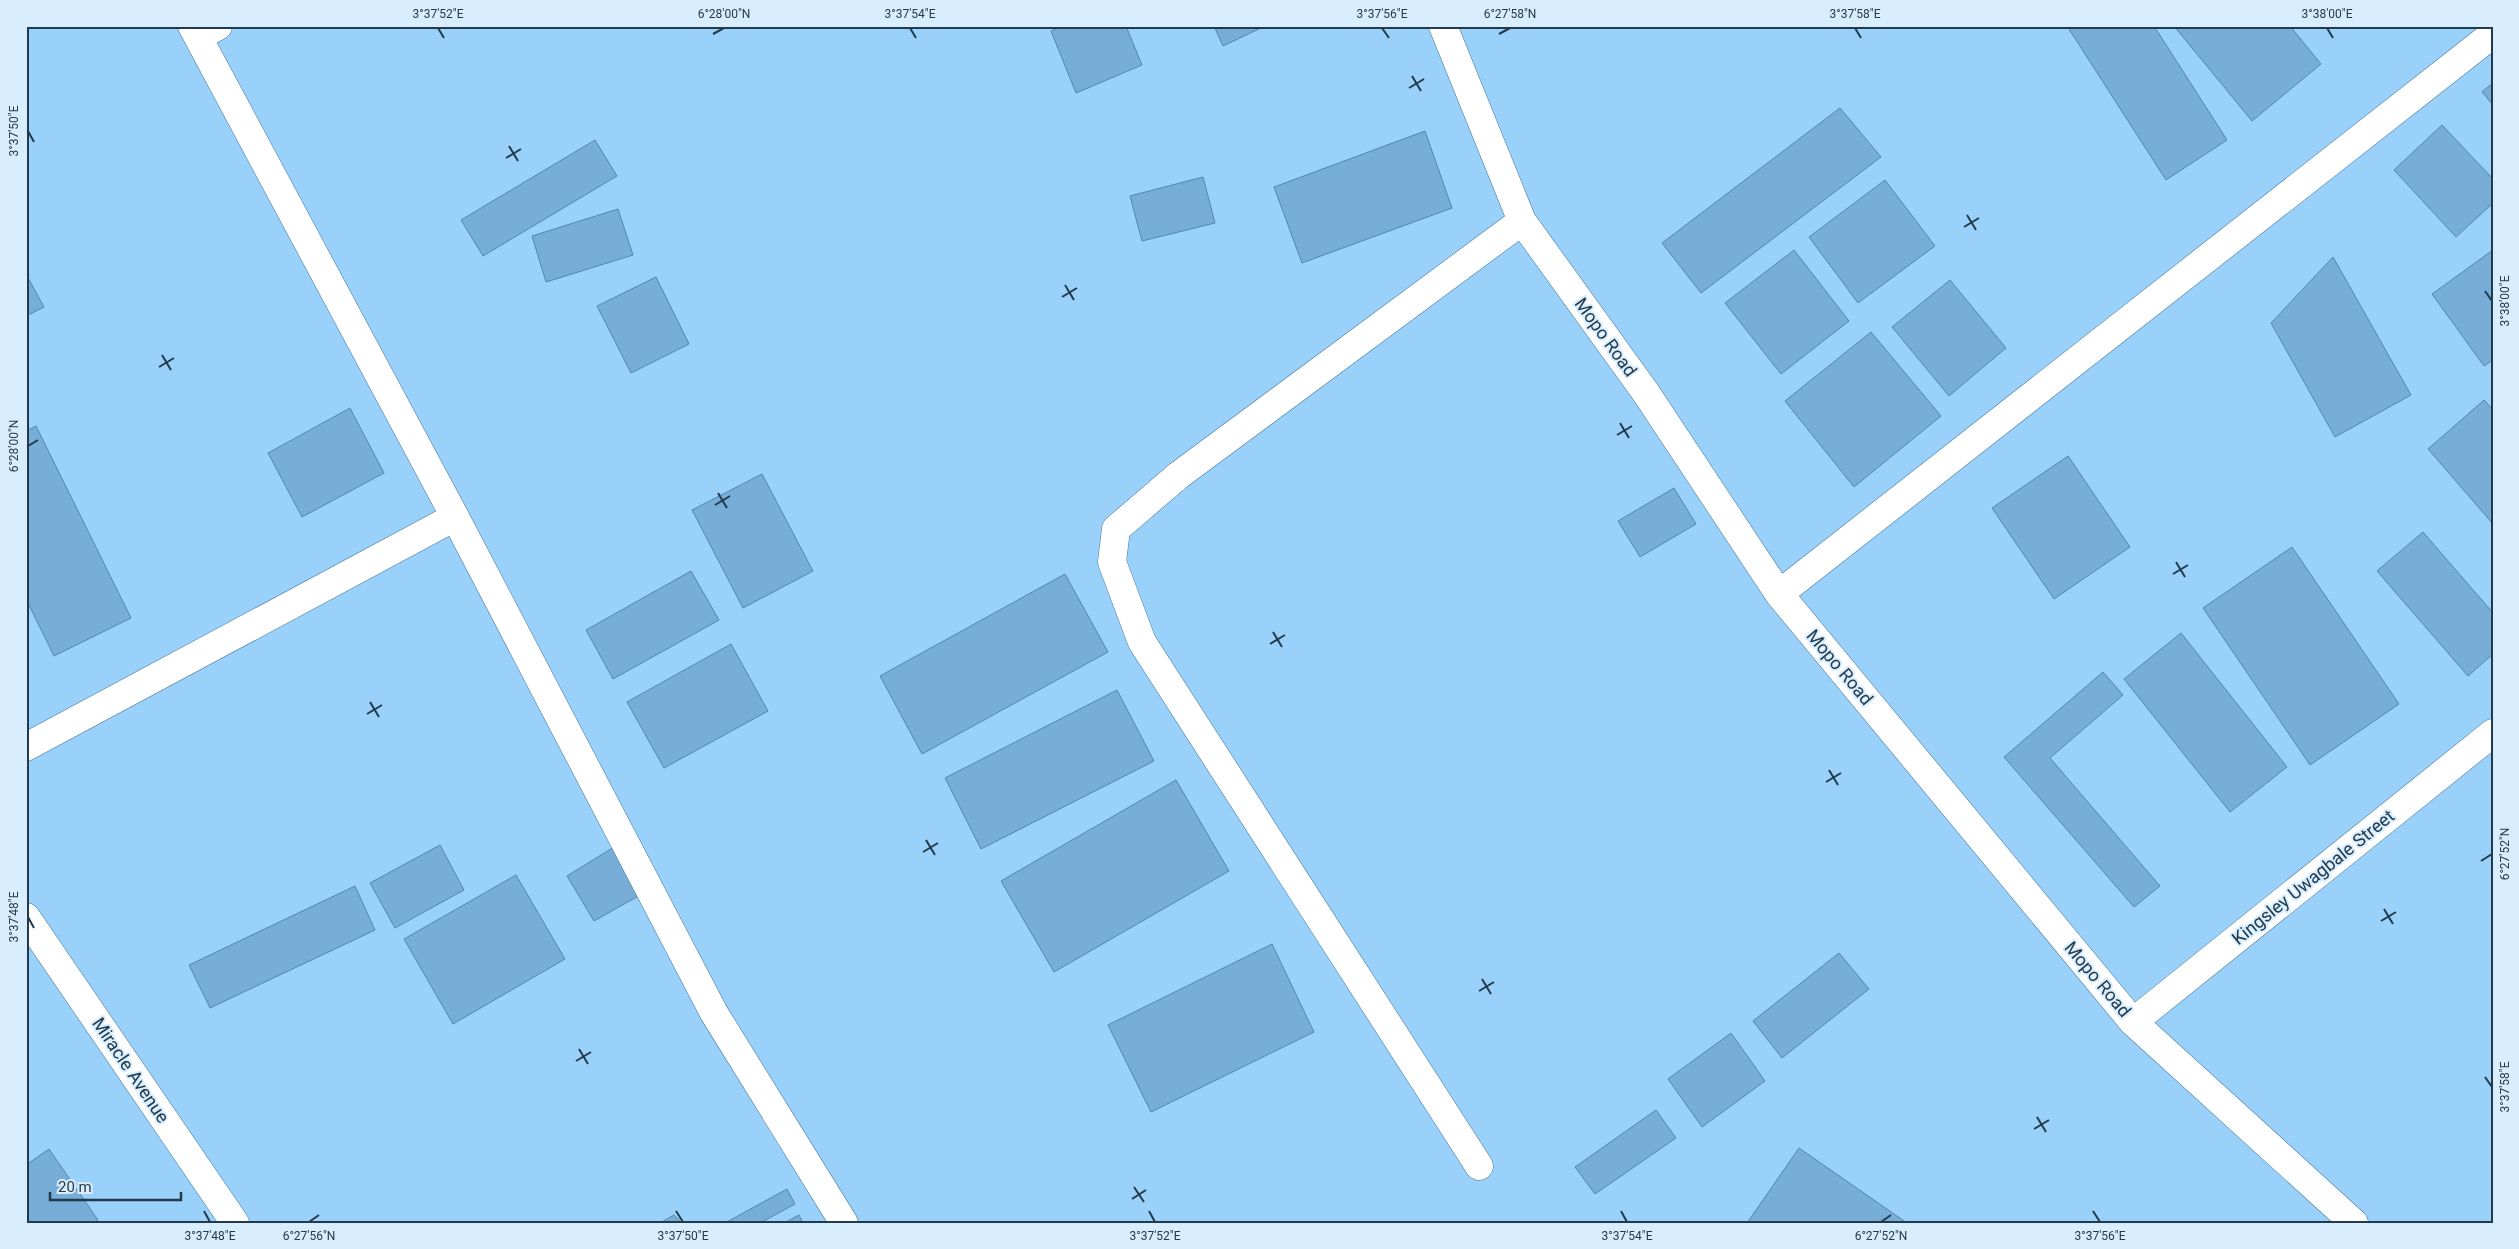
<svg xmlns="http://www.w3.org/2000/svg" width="2519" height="1249" font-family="Roboto,sans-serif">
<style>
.building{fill:#77add6;stroke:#5287ae}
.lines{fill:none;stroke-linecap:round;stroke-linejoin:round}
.street-casing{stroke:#41769c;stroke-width:29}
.street{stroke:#fff;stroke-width:28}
.ticks{fill:none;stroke:#233a4a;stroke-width:2}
.labels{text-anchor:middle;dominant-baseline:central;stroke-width:4;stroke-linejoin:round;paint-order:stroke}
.street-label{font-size:18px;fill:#233a4a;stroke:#d8eeff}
.neatline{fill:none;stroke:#233a4a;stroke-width:2}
.ticks-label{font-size:12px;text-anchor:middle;fill:#233a4a}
</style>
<rect width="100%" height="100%" fill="#9ad1fb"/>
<path class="building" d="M1063 26H1126L1142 65 1076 93 1051 31Z
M1214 26H1265L1223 46Z
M2067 26H2154L2227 140 2166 180Z
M2174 26H2290L2321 64 2252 121Z
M2493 83V105L2482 92Z
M1840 108 1881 157 1701 293 1662 243Z
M2442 125 2493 179V203L2456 237 2394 170Z
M1425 131 1452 208 1302 263 1274 187Z
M595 140 617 176 483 256 461 220Z
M1203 177 1215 223 1142 241 1130 196Z
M1885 180 1935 246 1858 303 1809 237Z
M618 209 633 255 546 282 532 236Z
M1794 250 1849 321 1781 374 1725 303Z
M2493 250V360L2484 366 2432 294Z
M2333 257 2411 395 2335 437 2271 323Z
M26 274 44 307 26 316Z
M656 277 689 344 631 373 597 306Z
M1950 280 2006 348 1949 396 1892 327Z
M1871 332 1941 416 1854 487 1785 401Z
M2484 400 2493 410V524L2428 449Z
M350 408 384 473 302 517 268 453Z
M36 426 131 618 54 656 26 599V431Z
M2068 456 2130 547 2054 599 1992 508Z
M762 474 813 571 743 608 692 510Z
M1674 488 1696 524 1640 557 1618 521Z
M2423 532 2493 613V654L2468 676 2377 571Z
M2292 547 2399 704 2310 765 2203 608Z
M691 571 719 620 613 679 586 630Z
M1065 574 1108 652 922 754 880 676Z
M2181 633 2287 767 2230 812 2124 679Z
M731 644 768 711 664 768 627 702Z
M2103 672 2123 695 2050 758 2160 886 2134 907 2004 757Z
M1117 690 1154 761 981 849 945 778Z
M1176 780 1229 871 1054 972 1001 881Z
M440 845 464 890 395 928 370 883Z
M614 847 642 894 594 921 567 876Z
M516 875 565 959 453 1024 404 939Z
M355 886 375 930 210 1008 189 965Z
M1272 944 1314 1032 1151 1112 1108 1025Z
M1839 953 1869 989 1782 1058 1753 1021Z
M1731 1033 1765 1081 1702 1127 1668 1079Z
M1656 1110 1676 1138 1595 1194 1575 1167Z
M1799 1148 1907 1223H1747Z
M49 1149 98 1220 94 1223H26V1165Z
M787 1189 795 1204 760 1223H725Z
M674 1215 682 1223H660Z
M799 1215 803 1223H784Z"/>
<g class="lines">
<defs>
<path id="street" d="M192 26 455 517 714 1013 844 1223
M1443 26 1522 221 1646 393 1779 594 2133 1022 2354 1223
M198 37 218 26
M1779 594 2493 34
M26 747 455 517
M26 917 235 1223
M2133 1022 2493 733
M1479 1166 1142 642 1112 562 1116 529 1179 475 1522 221"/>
</defs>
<use href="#street" class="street-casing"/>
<use href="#street" class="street"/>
</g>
<path class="ticks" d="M438 28 444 38M910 28 916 38M1382 28 1389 38M1855 28 1861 38M2327 28 2333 38M713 34 724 28M1499 34 1510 28M1412 76 1421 91M1409 88 1424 79M28 131 34 142M509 146 518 161M506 158 521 149M1967 215 1976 230M1964 227 1979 218M1065 285 1074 300M2485 291 2492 301M1062 297 1077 288M162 355 171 370M159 367 174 358M1620 423 1629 438M1617 435 1632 426M28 446 38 440M718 493 727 508M715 505 730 496M2176 562 2185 577M2173 574 2188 565M1273 632 1282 647M1270 644 1285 635M370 702 379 717M367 714 382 705M1829 770 1838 785M1826 782 1841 773M926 840 935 855M923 852 938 843M2481 861 2492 854M2384 909 2393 924M28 917 34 928M2381 921 2396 912M1482 979 1491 994M1479 991 1494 982M579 1049 588 1064M576 1061 591 1052M2485 1077 2492 1087M2037 1117 2046 1132M2034 1129 2049 1120M1134 1187 1144 1202M1132 1199 1146 1190M204 1211 210 1222M676 1211 683 1222M1149 1211 1155 1222M1621 1211 1627 1222M2093 1211 2100 1222M309 1222 319 1215M1881 1222 1891 1215"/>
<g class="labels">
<g class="street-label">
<text transform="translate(1606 337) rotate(54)">Mopo Road</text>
<text transform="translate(1840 667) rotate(50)">Mopo Road</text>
<text transform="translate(2313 877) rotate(-39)">Kingsley Uwagbale Street</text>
<text transform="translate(2098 979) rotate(50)">Mopo Road</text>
<text transform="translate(131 1070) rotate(56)">Miracle Avenue</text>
</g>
</g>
<rect width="2519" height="1249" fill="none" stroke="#d8eeff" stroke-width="55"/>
<path d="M50 1192v8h131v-8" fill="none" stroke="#233a4a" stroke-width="2.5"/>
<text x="58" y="1192" font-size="15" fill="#233a4a" stroke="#d8eeff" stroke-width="4" paint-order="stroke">20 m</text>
<rect x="28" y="28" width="2464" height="1194" class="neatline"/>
<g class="ticks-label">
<text x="438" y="18">3°37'52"E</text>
<text x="724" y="18">6°28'00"N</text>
<text x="910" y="18">3°37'54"E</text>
<text x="1382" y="18">3°37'56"E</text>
<text x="1510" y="18">6°27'58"N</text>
<text x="1855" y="18">3°37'58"E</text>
<text x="2327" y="18">3°38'00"E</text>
<text transform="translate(14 131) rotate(-90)" y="4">3°37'50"E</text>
<text transform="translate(2505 301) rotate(-90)" y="4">3°38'00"E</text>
<text transform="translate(14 446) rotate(-90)" y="4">6°28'00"N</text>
<text transform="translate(2505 854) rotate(-90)" y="4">6°27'52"N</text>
<text transform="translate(14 917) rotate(-90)" y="4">3°37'48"E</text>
<text transform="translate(2505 1087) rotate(-90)" y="4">3°37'58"E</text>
<text x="210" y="1240">3°37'48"E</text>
<text x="309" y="1240">6°27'56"N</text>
<text x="683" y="1240">3°37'50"E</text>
<text x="1155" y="1240">3°37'52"E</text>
<text x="1627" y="1240">3°37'54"E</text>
<text x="1881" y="1240">6°27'52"N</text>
<text x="2100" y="1240">3°37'56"E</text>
</g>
</svg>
